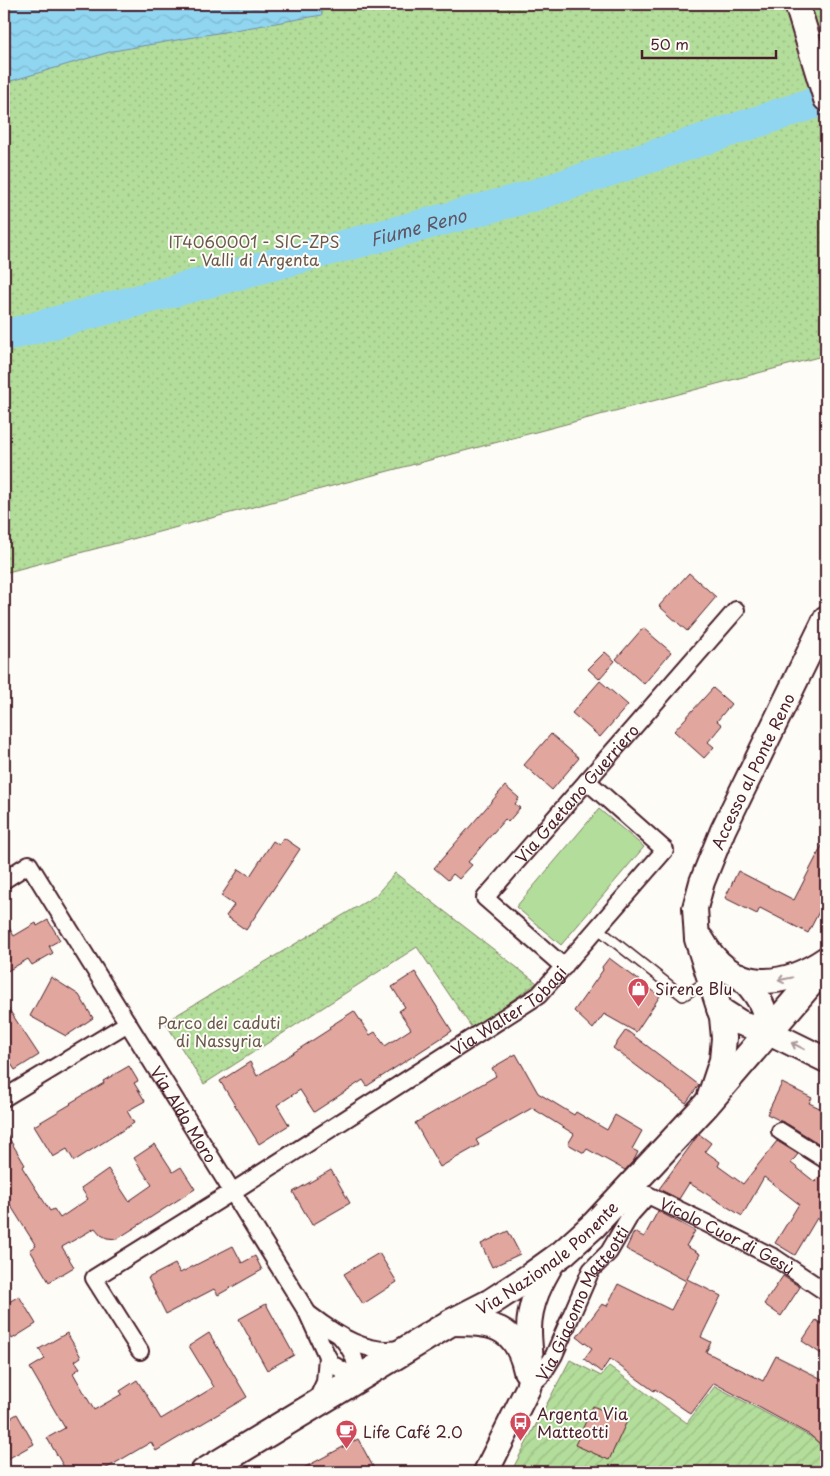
<svg xmlns="http://www.w3.org/2000/svg" width="830" height="1476" font-family="'Playpen Sans',sans-serif">
<style>
.grass{fill:#b3dd9a;stroke:#7e7e62}
.park{fill:url(#park-dots);stroke:#7e7e62}
.garden{fill:url(#garden-furrows);stroke:#7e7e62}
.water{fill:url(#water-waves);stroke:#748da2}
.lines{fill:none;stroke-linecap:round;stroke-linejoin:round}
.river{stroke:#90d6f1;stroke-width:32}
.building{fill:#e1a79e;stroke:#4a1f2b}
.lane-casing{stroke:#4a1f2b;stroke-width:12}
.street-casing{stroke:#4a1f2b;stroke-width:20}
.secondary-casing{stroke:#4a1f2b;stroke-width:28}
.primary-casing{stroke:#4a1f2b;stroke-width:30}
.lane{stroke:#fdfcf7;stroke-width:9}
.street{stroke:#fdfcf7;stroke-width:16}
.secondary{stroke:#fdfcf7;stroke-width:24}
.primary{stroke:#fdfcf7;stroke-width:26}
.oneway{stroke:#ac999b}
.labels{text-anchor:middle;dominant-baseline:central;stroke-width:4;stroke-linejoin:round;paint-order:stroke}
.park-label{font-size:16px;fill:#6a584c;stroke:#fdfcf7}
.street-label{font-size:16px;fill:#4a1f2b;stroke:#fdfcf7}
.poi-label{font-size:16px;fill:#4a1f2b;stroke:#fdfcf7;text-anchor:start}
.water-label{font-size:18px;font-style:italic;fill:#5f5666;stroke:#fdfcf7}
</style>
<defs>
<pattern id="park-dots" width="8" height="8" patternUnits="userSpaceOnUse" patternTransform="scale(1.25)"><rect width="8" height="8" fill="#b3dd9a"/><path d="M2 2h.1M6 6h.1" fill="none" stroke="#9bbd85" stroke-width="1.8" stroke-linecap="round"/></pattern>
<pattern id="garden-furrows" width="10" height="10" patternUnits="userSpaceOnUse" patternTransform="scale(1.25)"><rect width="10" height="10" fill="#b3dd9a"/><path d="M-1 1l2-2M0 10L10 0M9 11l2-2" fill="none" stroke="#9bbd85"/></pattern>
<pattern id="water-waves" width="16" height="10" patternUnits="userSpaceOnUse" patternTransform="scale(1.25)"><rect width="16" height="10" fill="#90d6f1"/><path d="M0 5q4-4 8 0t8 0" fill="none" stroke="#7eb7cf"/></pattern>
</defs>
<rect width="100%" height="100%" fill="#fdfcf7"/>
<filter id="ink" filterUnits="userSpaceOnUse"><feTurbulence type="fractalNoise" baseFrequency=".02" numOctaves="2"/><feDisplacementMap in="SourceGraphic" scale="10" xChannelSelector="R" yChannelSelector="G"/><feConvolveMatrix kernelMatrix="1 2 1 2 8 2 1 2 1" color-interpolation-filters="sRGB"/></filter>
<g filter="url(#ink)">
<path class="grass" d="M599 809 644 847 561 945 516 907Z"/>
<path class="park" d="M4 4H826V355L4 573Z
M395 873 537 983 472 1028 417 947 204 1084 165 1022 375 896Z"/>
<path class="garden" d="M570 1360 601 1376 609 1366 687 1423 715 1386 813 1438 826 1450V1472H511Z"/>
<path class="water" d="M4 4H320L322 15 113 51 4 83Z"/>
<g class="lines">
<path class="river" id="s1" d="M4 336 532 196 826 99"/>
</g>
<path class="building" d="M689 573 716 597 687 631 659 606Z
M643 628 671 652 644 684 616 659Z
M605 652 615 661 599 679 588 669Z
M600 681 628 705 600 737 572 713Z
M713 688 731 704 717 721 722 725 708 742 714 747 704 758 674 731Z
M551 734 579 758 552 790 524 765Z
M505 786 519 798 515 804 520 808 508 822 505 819 468 862 472 865 459 879 453 874 448 880 434 868Z
M284 838 300 849 246 930 226 916 234 905 221 896 239 869 250 876 273 841 279 845Z
M826 838V909L822 906 808 933 760 908 757 914 725 898 738 871 794 900Z
M4 919 14 936 36 923 37 926 48 920 60 940 49 946 53 953 32 965 28 959 4 973Z
M609 958 660 996 636 1032 604 1014 593 1029 574 1011 603 970 602 967Z
M415 972 452 1031 367 1086 363 1080 314 1112 300 1090 277 1105 289 1125 259 1144 220 1081 250 1062 257 1076 330 1029 329 1027 354 1011 370 1035 375 1032 385 1046 411 1029 399 1011 405 1007 392 987Z
M51 977 79 995 93 1018 66 1036 30 1016Z
M4 1002 39 1055 15 1070 4 1053Z
M626 1030 699 1085 686 1103 613 1048Z
M516 1054 538 1093 574 1115 576 1112 607 1130 615 1115 642 1131 632 1149 638 1152 634 1160 625 1170 587 1149 584 1153 568 1144 574 1134 532 1108 476 1140 479 1145 440 1167 415 1123 496 1076 492 1068Z
M129 1066 138 1081 134 1083 145 1101 127 1111 134 1123 74 1161 67 1149 53 1157 34 1126 71 1104 70 1103 104 1083 103 1081Z
M782 1083 812 1098 809 1103 826 1111V1148L789 1125 767 1114Z
M4 1130 25 1165 22 1167 50 1211 54 1209 60 1218 88 1199 81 1188 108 1169 129 1201 152 1185 134 1158 155 1144 173 1172 181 1167 195 1189 117 1239 107 1238 101 1235 95 1228 62 1247 74 1267 49 1282 30 1250 36 1246 4 1195Z
M699 1134 711 1143 705 1151 720 1162 718 1166 743 1184 777 1141 798 1154 791 1163 815 1182 826 1170V1225L817 1218 795 1255 775 1243 799 1204 764 1177 742 1216 689 1183 679 1199 659 1189Z
M331 1170 350 1203 312 1225 293 1192Z
M658 1211 695 1231 686 1246 700 1254 687 1279 721 1296 701 1337 711 1342 706 1352 763 1381 776 1356 826 1381V1449L810 1435 714 1383 691 1414 655 1389 654 1391 610 1359 601 1372 584 1359 592 1348 577 1337 602 1304 607 1306 618 1284 671 1310 686 1281 626 1249 634 1232 644 1237Z
M508 1231 520 1254 492 1267 481 1244Z
M233 1246 242 1263 255 1256 262 1270 218 1295 214 1289 166 1314 148 1278 175 1264 180 1273Z
M379 1253 397 1282 363 1304 344 1274Z
M783 1276 800 1287 781 1316 764 1304Z
M19 1296 36 1324 12 1339 4 1326V1305Z
M266 1304 294 1355 267 1370 239 1319Z
M816 1320 826 1327V1357L802 1341Z
M67 1333 81 1357 75 1361 80 1368 73 1373 94 1410 122 1394 120 1391 137 1380 161 1419 214 1387 189 1346 209 1333 247 1397 156 1451 151 1442 100 1472H67L47 1438 65 1428 30 1368 45 1359 39 1349Z
M593 1406 627 1421 609 1460 575 1445Z
M17 1414 34 1444 4 1461V1422Z
M358 1439 376 1472H296Z"/>
<g class="lines">
<defs>
<path id="lane" d="M597 928 683 996 709 980"/>
<g id="street">
<path id="s2" d="M4 880 29 864 307 1312 327 1356 332 1364 357 1379"/>
<path id="s3" d="M564 967 485 898 736 610"/>
<path d="M4 1098 128 1023"/>
<path d="M780 1131 826 1160"/>
<path d="M310 1315C336 1335 369 1357 404 1348"/>
<path d="M341 1337C353 1351 357 1361 357 1379"/>
<path id="s4" d="M140 1351 94 1278 232 1192 539 995 665 850 587 781"/>
<path id="s5" d="M528 1388 542 1375 554 1355 591 1270 609 1252 631 1214 648 1195 708 1224 775 1258 826 1292"/>
<path d="M315 1404 325 1382 327 1356"/>
</g>
<g id="secondary">
<path d="M797 4 826 99"/>
<path d="M702 940C731 993 782 989 826 959"/>
<path d="M740 976C758 994 765 1006 769 1032"/>
<path d="M719 1009 741 1023 769 1032 826 1060"/>
<path id="s6" d="M709 1099 722 1060 724 1038 722 1017 697 939 695 908 702 882 723 830 826 618"/>
<path d="M450 1323C491 1323 516 1324 526 1371"/>
<path d="M486 1472 528 1388C534 1369 529 1349 529 1330 529 1303 541 1281 555 1258"/>
</g>
<g id="primary">
<path id="s7" d="M204 1472 450 1323 491 1302 531 1276 563 1253 594 1225 706 1105 826 965"/>
</g>
</defs>
<use href="#lane" class="lane-casing"/>
<use href="#street" class="street-casing"/>
<use href="#secondary" class="secondary-casing"/>
<use href="#primary" class="primary-casing"/>
<use href="#lane" class="lane"/>
<use href="#street" class="street"/>
<use href="#secondary" class="secondary"/>
<use href="#primary" class="primary"/>
</g>
<defs><path id="oneway-shaft" d="M-6 0H5M1.5-3L5.5 0L1.5 3" fill="none" stroke-width="1.6" stroke-linecap="round" stroke-linejoin="round" transform="scale(1.25)"/></defs>
<g class="oneway">
<use href="#oneway-shaft" transform="translate(785 979) rotate(168)"/>
<use href="#oneway-shaft" transform="translate(798 1046) rotate(-154)"/>
</g>
</g>
<defs>
<symbol id="shop-pin" viewBox="-11 -11 22 30"><path d="M0 17L-7.5 6A9.5 9.5 0 1 1 7.5 6Z" fill="#d1495b" stroke="#fdfcf7"/><path d="M-5-2.5h2.3a2.7 3.5 0 0 1 5.4 0H5L5.5 6h-11ZM-1.5-2.5h3a1.5 2.3 0 0 0-3 0Z" fill="#fff"/></symbol>
<symbol id="bus-pin" viewBox="-11 -11 22 30"><path d="M0 17L-7.5 6A9.5 9.5 0 1 1 7.5 6Z" fill="#d1495b" stroke="#fdfcf7"/><path d="M-5-6H5V4H4V6H2V4H-2V6H-4V4H-5ZM-3.5-4V0h7V-4ZM-3.5 1.2v1.5H-2V1.2ZM2 1.2v1.5H3.5V1.2Z" fill="#fff"/></symbol>
<symbol id="cafe-pin" viewBox="-11 -11 22 30"><path d="M0 17L-7.5 6A9.5 9.5 0 1 1 7.5 6Z" fill="#d1495b" stroke="#fdfcf7"/><path d="M-5.5-4.5H6V0H3Q3 3.5 0 3.5H-2.5Q-5.5 3.5-5.5 0ZM3-3.2v2h1.7v-2ZM-6 4.5H4V6H-6Z" fill="#fff"/></symbol>
</defs>
<g fill-rule="evenodd">
<use href="#shop-pin" x="626" y="976" width="25" height="34"/>
<use href="#bus-pin" x="508" y="1410" width="25" height="34"/>
<use href="#cafe-pin" x="334" y="1418" width="25" height="34"/>
</g>
<g class="labels">
<g class="park-label">
<text x="254" y="241">IT4060001 - SIC-ZPS<tspan x="254" dy="18">- Valli di Argenta</tspan></text>
<text x="219" y="1022">Parco dei caduti<tspan x="219" dy="18">di Nassyria</tspan></text>
</g>
<g class="street-label">
<text stroke="none"><textPath href="#s6" startOffset="346">Accesso al Ponte Reno</textPath></text>
<text stroke="none"><textPath href="#s3" startOffset="244">Via Gaetano Guerriero</textPath></text>
<text stroke="none"><textPath href="#s4" startOffset="580">Via Walter Tobagi</textPath></text>
<text stroke="none"><textPath href="#s2" startOffset="324">Via Aldo Moro</textPath></text>
<text stroke="none"><textPath href="#s5" startOffset="319">Vicolo Cuor di Gesù</textPath></text>
<text stroke="none"><textPath href="#s7" startOffset="405">Via Nazionale Ponente</textPath></text>
<text stroke="none"><textPath href="#s5" startOffset="102">Via Giacomo Matteotti</textPath></text>
</g>
<g class="poi-label">
<text x="655" y="988">Sirene Blu</text>
<text x="537" y="1413">Argenta Via<tspan x="537" dy="18">Matteotti</tspan></text>
<text x="363" y="1431">Life Café 2.0</text>
</g>
<g class="water-label">
<text stroke="none"><textPath href="#s1" startOffset="428">Fiume Reno</textPath></text>
</g>
</g>
<rect width="830" height="1476" fill="none" stroke="#fdfcf7" stroke-width="20"/>
<rect x="10" y="10" width="810" height="1456" fill="none" stroke="#4a1f2b" stroke-width="2" filter="url(#ink)"/>
<path d="M642 50v8h134v-8" fill="none" stroke="#4a1f2b" stroke-width="2.5"/>
<text x="650" y="50" font-size="15" fill="#4a1f2b" stroke="#fdfcf7" stroke-width="4" paint-order="stroke">50 m</text>
</svg>
